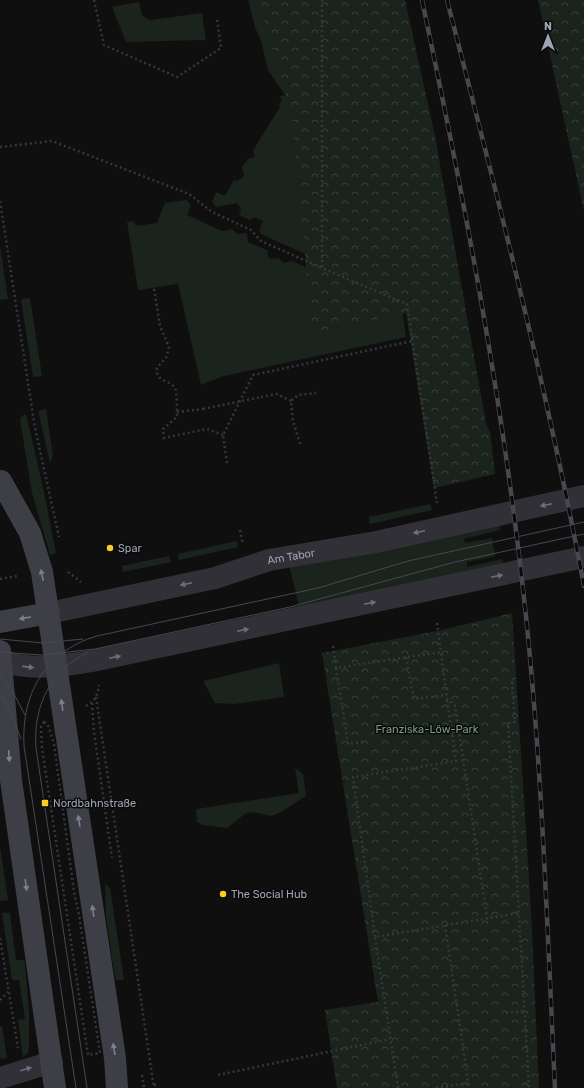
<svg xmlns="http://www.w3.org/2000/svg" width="584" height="1088" font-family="Rubik,sans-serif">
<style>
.grass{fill:#1b231d}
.park{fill:url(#park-crowns)}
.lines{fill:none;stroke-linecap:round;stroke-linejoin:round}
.path{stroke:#36373d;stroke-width:2.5;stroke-dasharray:2 3;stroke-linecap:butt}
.street{stroke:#303036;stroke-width:22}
.secondary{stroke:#3e3f46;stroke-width:22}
.tram{stroke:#47484f;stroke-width:1}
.rail-casing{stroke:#47484f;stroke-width:4.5}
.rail{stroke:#0a0a0b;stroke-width:3;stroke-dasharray:9;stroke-linecap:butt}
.path-bridge{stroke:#36373d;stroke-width:2.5;stroke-dasharray:2 3;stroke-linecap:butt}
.oneway{fill:#6d6f7a}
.oneway2{fill:#7d808c}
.poi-dot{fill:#facd1e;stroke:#0a0a0b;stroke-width:1.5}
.labels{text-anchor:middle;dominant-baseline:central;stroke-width:3;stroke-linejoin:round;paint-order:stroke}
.poi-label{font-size:11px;fill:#9fa3b2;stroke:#0a0a0b;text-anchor:start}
.street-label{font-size:11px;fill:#9fa3b2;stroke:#0a0a0b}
.park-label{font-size:11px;fill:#759f7d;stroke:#0a0a0b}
</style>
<defs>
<pattern id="park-crowns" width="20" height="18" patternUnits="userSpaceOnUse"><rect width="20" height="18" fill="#1b231d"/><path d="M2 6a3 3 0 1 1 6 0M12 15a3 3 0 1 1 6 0" fill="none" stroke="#39403b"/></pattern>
</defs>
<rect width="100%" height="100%" fill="#0f0f10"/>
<path class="grass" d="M248 0H312L316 259 263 235 259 231 263 221 254 217 250 220 239 215 241 209 237 203 216 207 212 202 216 192 225 196 234 180 237 181 244 176 242 167 248 159 255 157 253 150 280 107 279 104 282 100 280 96 285 95 268 70 261 41 255 27Z
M139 2 142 15 150 20 202 13 206 40 126 42 112 7Z
M187 200 191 206 187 215 222 231 232 229 237 234 247 233 248 242 267 250 269 259 279 258 283 263 292 261 402 308 406 337 224 376 201 385 178 284 138 290 127 222 133 221 137 226 157 223 165 203Z
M0 246 8 299 0 300Z
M30 298 42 376 33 377 21 299Z
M46 409 53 456 50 463 38 411Z
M26 414 43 487 56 553 50 555 32 493 20 420 21 417Z
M430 504 432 510 370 524 369 517Z
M499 522 500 530 464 539 465 543 492 538 495 556 467 562V567L502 559 503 567 300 611 289 564Z
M237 541 238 547 179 560 178 554Z
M169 556 171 562 123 572 122 566Z
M279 663 284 697 234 704 215 703 203 681Z
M295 768 303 774 306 796 281 812 272 816 253 812 246 813 227 828 203 825 197 822 196 809 299 793Z
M0 846 8 900 0 901Z
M105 883 110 888 124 980H116L115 978 106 916Z
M2 913H10L16 960H23L25 962 29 1013V1048L28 1053 23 1057 18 1020 25 1019 19 980H12Z
M0 1026H2L7 1058 0 1059Z"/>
<path class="park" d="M260 0H405L435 136 486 424 490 432 495 474 434 488 406 313 312 333 292 112 265 25Z
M538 0H584V211Z
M512 613 531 910 539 1088H337L325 1010 378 1002 322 653 442 630Z"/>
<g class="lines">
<path class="path" d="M94 0 104 45 177 77 221 48 217 19
M322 0V268L407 304 437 503
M0 147 52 141 189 194 212 212 251 230 261 241 322 268
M0 201 35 428 59 537
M154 289 160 326 169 347 167 356 157 368C155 382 169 379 175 388 177 391 177 412 177 417L163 429 164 438 207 429 223 435
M261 397 277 394 291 401
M177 412 203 409
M300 444 293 421 291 401 298 395 316 393
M227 463 223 435 253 375 412 341
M240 530 243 544
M68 572 81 582
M0 579 17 576
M437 623 441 652
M333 646 336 668 441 652 447 699 455 706 487 918
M406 657 414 699 447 695
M336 668 348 744 366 741
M512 682 515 722 508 723 529 1088
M96 697 154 1088
M92 703 94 732 112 858
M86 706C96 701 97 695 99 685
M44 722 48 725 54 744 74 892 79 915 100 1053 88 1055 42 748 41 727Z
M445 925 469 1088
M375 937 353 777 456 761 447 700
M0 938 18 1048
M0 1000 8 992
M506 1013 523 1011
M142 1075 144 1088
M218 1075 390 1039
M154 1085 159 1084
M398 1088 375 937 520 913
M436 1088 468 1083"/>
<g class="street">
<path id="s1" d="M49 613 215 578 269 560 376 542 584 496"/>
<path d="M1 661C36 671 62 666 97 660L584 557"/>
<path d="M0 1078 52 1062"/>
</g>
<path class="secondary" d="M1 481 30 533 42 572 115 1058 117 1088
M0 622 49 613
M0 651 11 780 55 1088"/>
<path class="tram" d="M0 639 43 643 83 639
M0 652 42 655 95 649 290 607 455 562 584 534
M0 674 12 690 25 715
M0 694 12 715 21 739
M76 1088 24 746C21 694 45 651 97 636L318 588 408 561 584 522
M87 1088 36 748C33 706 50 671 88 652"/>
<defs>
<path id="rail" d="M422 0C464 198 502 396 524 598 542 761 547 925 555 1088
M447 0C497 194 547 389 584 586"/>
</defs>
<use href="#rail" class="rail-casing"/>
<use href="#rail" class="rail"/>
<path class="path-bridge" d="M203 409 261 397"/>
</g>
<defs><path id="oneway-solid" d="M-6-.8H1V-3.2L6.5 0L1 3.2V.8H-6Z"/></defs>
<g class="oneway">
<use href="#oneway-solid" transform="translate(546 505) rotate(168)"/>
<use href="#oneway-solid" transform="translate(419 532) rotate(168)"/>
<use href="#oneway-solid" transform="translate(497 576) rotate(-12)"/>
<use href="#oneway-solid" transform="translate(186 584) rotate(168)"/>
<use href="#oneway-solid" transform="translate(370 603) rotate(-12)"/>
<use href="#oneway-solid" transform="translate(243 630) rotate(-12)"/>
<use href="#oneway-solid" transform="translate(115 657) rotate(-12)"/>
<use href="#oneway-solid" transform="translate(28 667) rotate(7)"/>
<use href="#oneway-solid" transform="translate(26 1069) rotate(-16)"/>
</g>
<g class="oneway2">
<use href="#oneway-solid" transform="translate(42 575) rotate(-102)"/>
<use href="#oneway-solid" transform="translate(25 618) rotate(171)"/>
<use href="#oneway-solid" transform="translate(62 705) rotate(-98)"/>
<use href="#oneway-solid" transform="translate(9 756) rotate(86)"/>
<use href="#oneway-solid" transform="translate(79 821) rotate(-99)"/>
<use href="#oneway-solid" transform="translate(26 885) rotate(82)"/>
<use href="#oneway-solid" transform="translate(93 911) rotate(-98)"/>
<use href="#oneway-solid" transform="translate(114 1049) rotate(-99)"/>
</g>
<g class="poi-dot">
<circle cx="110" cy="548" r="4"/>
<rect x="41" y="799" width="8" height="8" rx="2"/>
<circle cx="223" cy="894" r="4"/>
</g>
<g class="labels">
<g class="poi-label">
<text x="118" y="548">Spar</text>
<text x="53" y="803">Nordbahnstraße</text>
<text x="231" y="894">The Social Hub</text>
</g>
<g class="street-label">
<text stroke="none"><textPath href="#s1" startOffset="249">Am Tabor</textPath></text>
</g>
<g class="park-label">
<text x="427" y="729">Franziska-Löw-Park</text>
</g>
</g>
<g transform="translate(548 36)" stroke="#0a0a0b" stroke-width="3" paint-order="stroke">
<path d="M0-3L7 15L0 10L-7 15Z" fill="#9fa3b2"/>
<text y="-6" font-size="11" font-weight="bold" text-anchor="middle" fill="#9fa3b2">N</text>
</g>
</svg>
